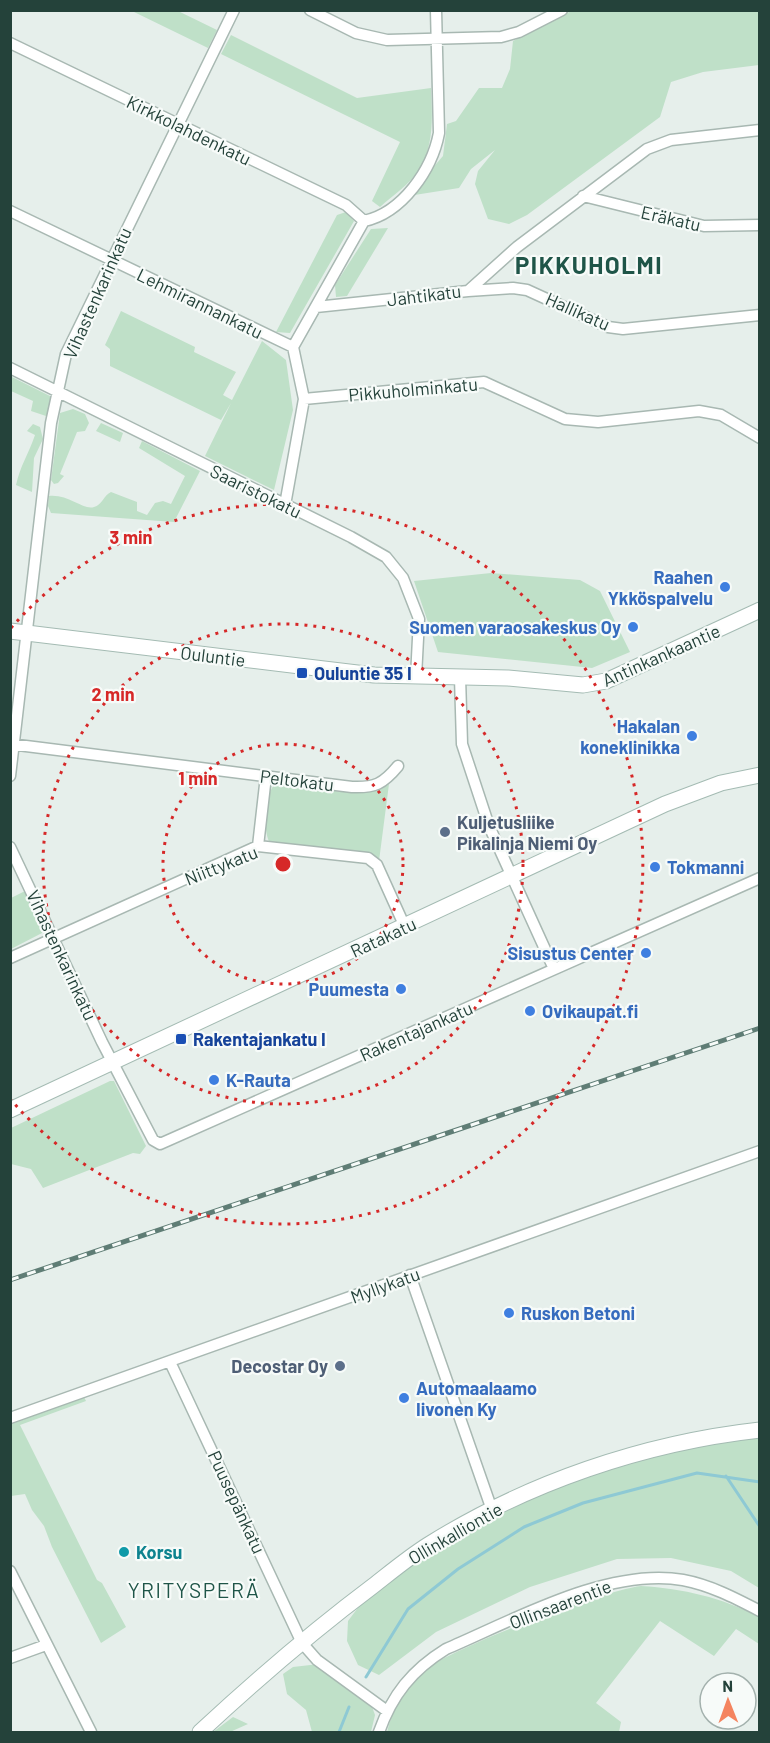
<svg xmlns="http://www.w3.org/2000/svg" width="770" height="1743" font-family="Barlow,sans-serif">
<style>
.green{fill:#bfe0c8}
.lines{fill:none;stroke-linecap:round;stroke-linejoin:round}
.stream{stroke:#8ec9d4;stroke-width:3}
.street-casing{stroke:#a8b8b2;stroke-width:13}
.secondary-casing{stroke:#a4bbb3;stroke-width:17}
.street{stroke:#fff;stroke-width:10}
.secondary{stroke:#fff;stroke-width:15}
.rail-casing{stroke:#5f7d75;stroke-width:5}
.rail{stroke:#f7fbf9;stroke-width:3;stroke-dasharray:9;stroke-linecap:butt}
.ring{fill:none;stroke:#d62828;stroke-width:3;stroke-dasharray:3 6}
.shop-dot{fill:#3f7fe0;stroke:#f7fbf9;stroke-width:2}
.transit-dot{fill:#1a4fb4;stroke:#f7fbf9;stroke-width:2}
.service-dot{fill:#5c6f8a;stroke:#f7fbf9;stroke-width:2}
.culture-dot{fill:#0f9aa8;stroke:#f7fbf9;stroke-width:2}
.labels{text-anchor:middle;dominant-baseline:central;stroke-width:4.5;stroke-linejoin:round;paint-order:stroke}
.street-label{font-size:18px;fill:#24423a;stroke:#f7fbf9}
.shop-label{font-size:18px;font-weight:bold;fill:#366cbe;stroke:#f7fbf9;text-anchor:end}
.transit-label{font-size:18px;font-weight:bold;fill:#164399;stroke:#f7fbf9;text-anchor:start}
.service-label{font-size:18px;font-weight:bold;fill:#4e5e75;stroke:#f7fbf9;text-anchor:start}
.culture-label{font-size:18px;font-weight:bold;fill:#0d838f;stroke:#f7fbf9;text-anchor:start}
.quarter-label{font-size:21px;letter-spacing:1.5px;fill:#1f5548;stroke:#f7fbf9}
.district-label{font-size:24px;font-weight:bold;letter-spacing:1.5px;fill:#1f5548;stroke:#f7fbf9}
.centre{fill:#d62828;stroke:#f7fbf9;stroke-width:3}
.ring-label{font-size:18px;text-anchor:middle;font-weight:bold;fill:#d62828;stroke:#f7fbf9;stroke-width:4.5;stroke-linejoin:round;paint-order:stroke}
</style>
<rect width="100%" height="100%" fill="#e6efeb"/>
<path class="green" d="M132 11H178L217 30 208 48Z
M571 11H759V65L703 72 671 82 660 117 527 215 509 224 488 219 475 184 478 171 495 150 471 169 459 188 408 196 443 156 447 124 456 121 479 88H502L510 69 513 41Z
M231 35 357 98 431 88C432 115 435 146 418 171 410 184 392 196 380 207L372 201 400 142 221 54Z
M346 212 354 221 290 333 276 332 337 215Z
M388 228 347 296 336 297 335 285 371 229Z
M121 311 195 347 194 352 236 372 223 395 232 400 262 341 286 360 293 410 274 490 205 456 231 403 221 420 110 366V349L105 345Z
M10 376 50 396V413L46 416 31 411 33 401 11 391Z
M73 409 85 414 89 423 85 431 77 432 60 474 64 476 58 483 54 484 51 480 60 413Z
M101 423 123 433 120 442 96 431Z
M33 424 40 427 43 439 34 458 32 492 16 485C20 466 29 453 35 435L27 431Z
M142 441 200 471 174 522 51 513 48 506 49 496C69 494 84 511 94 507 102 505 104 495 111 492L137 502V511L147 515 155 503 163 501 171 504 185 476 139 448Z
M491 573 580 580 600 591 630 652 592 668 438 652 414 581Z
M277 782C305 786 368 802 389 784L379 861 371 853 270 843C262 832 265 790 277 782Z
M25 891 44 932 11 949V898Z
M110 1081H114L146 1146 140 1154 133 1153 43 1188 31 1169 11 1164V1128Z
M84 1397 86 1401 20 1425 97 1580 102 1583 126 1627 101 1643 52 1547 44 1526 32 1510 25 1494 11 1496V1424Z
M759 1435V1588L731 1571 671 1558 617 1559 530 1587 436 1632 379 1675 358 1665 347 1641 348 1621 369 1593 456 1536 555 1487 675 1447Z
M641 1586C684 1589 721 1597 759 1617V1644L736 1629 714 1656 660 1621 596 1703 621 1722 619 1732H387C392 1712 401 1691 416 1676 441 1651 604 1590 641 1586Z
M319 1664 370 1701 375 1715 371 1732H312L306 1710 287 1694 283 1674 293 1667Z
M233 1717 248 1724 230 1732H213Z"/>
<g class="lines">
<path class="stream" d="M726 1476 760 1527
M366 1677 408 1609 458 1569 524 1527 583 1503 697 1473 760 1482
M339 1732 349 1707"/>
<defs>
<path id="street" d="M310 10 356 33 387 40 501 37 519 32 562 10
M10 43 346 205 364 221
M583 196 704 226 760 225
M10 211 293 347
M468 291 513 288 527 290 608 327 623 329 760 315
M316 307 468 291 517 247 647 149 671 140 760 130
M10 368 351 537 386 557 403 578 419 619 416 677
M304 399 484 382 565 419 598 422 699 411 721 415 760 438
M285 505 304 399 293 347 364 221C402 213 432 170 439 133L436 10
M460 677 462 744 489 826 554 969
M10 744 352 787C375 788 383 784 398 766
M10 776 51 423 66 354 234 10
M258 846 266 776
M10 847 102 1042 153 1140 160 1144 760 878
M10 958 258 846 368 858 377 865 405 927
M410 1275 492 1510
M170 1362 302 1643 317 1660 387 1711
M10 1418 760 1151
M10 1571 91 1732
M10 1658 46 1645
M379 1732C392 1695 412 1670 446 1649 514 1620 608 1567 683 1580 710 1585 735 1598 760 1611"/>
<path id="secondary" d="M10 631 374 675 508 678 583 685 606 681 760 610
M10 1110 665 804 721 783 760 775
M200 1732C255 1681 313 1631 373 1586 391 1572 409 1557 428 1545 527 1483 643 1443 760 1430"/>
</defs>
<use href="#street" class="street-casing"/>
<use href="#secondary" class="secondary-casing"/>
<use href="#street" class="street"/>
<use href="#secondary" class="secondary"/>
<defs>
<path id="rail" d="M10 1280 760 1028"/>
</defs>
<use href="#rail" class="rail-casing"/>
<use href="#rail" class="rail"/>
</g>
<g class="ring">
<circle cx="283" cy="864" r="120"/>
<circle cx="283" cy="864" r="240"/>
<path d="M11 628A360 360 0 1 1 11 1100"/>
</g>
<g class="shop-dot">
<circle cx="725" cy="587" r="6"/>
<circle cx="633" cy="627" r="6"/>
<circle cx="692" cy="736" r="6"/>
<circle cx="655" cy="867" r="6"/>
<circle cx="646" cy="953" r="6"/>
<circle cx="401" cy="989" r="6"/>
<circle cx="530" cy="1011" r="6"/>
<circle cx="214" cy="1080" r="6"/>
<circle cx="509" cy="1313" r="6"/>
<circle cx="404" cy="1398" r="6"/>
</g>
<g class="transit-dot">
<rect x="296" y="667" width="12" height="12" rx="3"/>
<rect x="175" y="1033" width="12" height="12" rx="3"/>
</g>
<g class="service-dot">
<circle cx="445" cy="832" r="6"/>
<circle cx="340" cy="1366" r="6"/>
</g>
<circle class="culture-dot" cx="124" cy="1552" r="6"/>
<g class="labels">
<g class="street-label">
<text transform="translate(189 130) rotate(26)">Kirkkolahdenkatu</text>
<text transform="translate(671 218) rotate(13)">Eräkatu</text>
<text transform="translate(97 293) rotate(-66)">Vihastenkarinkatu</text>
<text transform="translate(424 295) rotate(-7)">Jahtikatu</text>
<text transform="translate(200 303) rotate(26)">Lehmirannankatu</text>
<text transform="translate(578 311) rotate(24)">Hallikatu</text>
<text transform="translate(413 389) rotate(-5)">Pikkuholminkatu</text>
<text transform="translate(256 491) rotate(26)">Saaristokatu</text>
<text transform="translate(661 655) rotate(-24)">Antinkankaantie</text>
<text transform="translate(213 656) rotate(7)">Ouluntie</text>
<text transform="translate(297 780) rotate(7)">Peltokatu</text>
<text transform="translate(221 865) rotate(-22)">Niittykatu</text>
<text transform="translate(383 937) rotate(-25)">Ratakatu</text>
<text transform="translate(62 955) rotate(65)">Vihastenkarinkatu</text>
<text transform="translate(416 1031) rotate(-24)">Rakentajankatu</text>
<text transform="translate(385 1285) rotate(-20)">Myllykatu</text>
<text transform="translate(237 1502) rotate(65)">Puusepänkatu</text>
<text transform="translate(455 1533) rotate(-30)">Ollinkalliontie</text>
<text transform="translate(560 1604) rotate(-21)">Ollinsaarentie</text>
</g>
<g class="shop-label">
<text x="713" y="577">Raahen<tspan x="713" dy="21">Ykköspalvelu</tspan></text>
<text x="621" y="627">Suomen varaosakeskus Oy</text>
<text x="680" y="726">Hakalan<tspan x="680" dy="21">koneklinikka</tspan></text>
<text x="667" y="867" text-anchor="start">Tokmanni</text>
<text x="634" y="953">Sisustus Center</text>
<text x="389" y="989">Puumesta</text>
<text x="542" y="1011" text-anchor="start">Ovikaupat.fi</text>
<text x="226" y="1080" text-anchor="start">K-Rauta</text>
<text x="521" y="1313" text-anchor="start">Ruskon Betoni</text>
<text x="416" y="1388" text-anchor="start">Automaalaamo<tspan x="416" dy="21">Iivonen Ky</tspan></text>
</g>
<g class="transit-label">
<text x="314" y="673">Ouluntie 35 I</text>
<text x="193" y="1039">Rakentajankatu I</text>
</g>
<g class="service-label">
<text x="457" y="822">Kuljetusliike<tspan x="457" dy="21">Pikalinja Niemi Oy</tspan></text>
<text x="328" y="1366" text-anchor="end">Decostar Oy</text>
</g>
<g class="culture-label">
<text x="136" y="1552">Korsu</text>
</g>
<g class="quarter-label">
<text x="194" y="1589">YRITYSPERÄ</text>
</g>
<g class="district-label">
<text x="589" y="264">PIKKUHOLMI</text>
</g>
</g>
<circle cx="283" cy="864" r="9" class="centre"/>
<g class="ring-label">
<text x="131" y="544">3 min</text>
<text x="113" y="701">2 min</text>
<text x="198" y="785">1 min</text>
</g>
<rect width="770" height="1743" fill="none" stroke="#24423a" stroke-width="24"/>
<g transform="translate(728 1701) rotate(359)"><circle r="28" fill="#f7fbf9" stroke="#a3b1ad" stroke-width="1.5"/>
<path d="M0-4.5L10 22L0 15L-10 22Z" fill="#f4845f"/>
<text y="-9" font-size="16" font-weight="bold" text-anchor="middle" fill="#24423a">N</text>
</g>
</svg>
